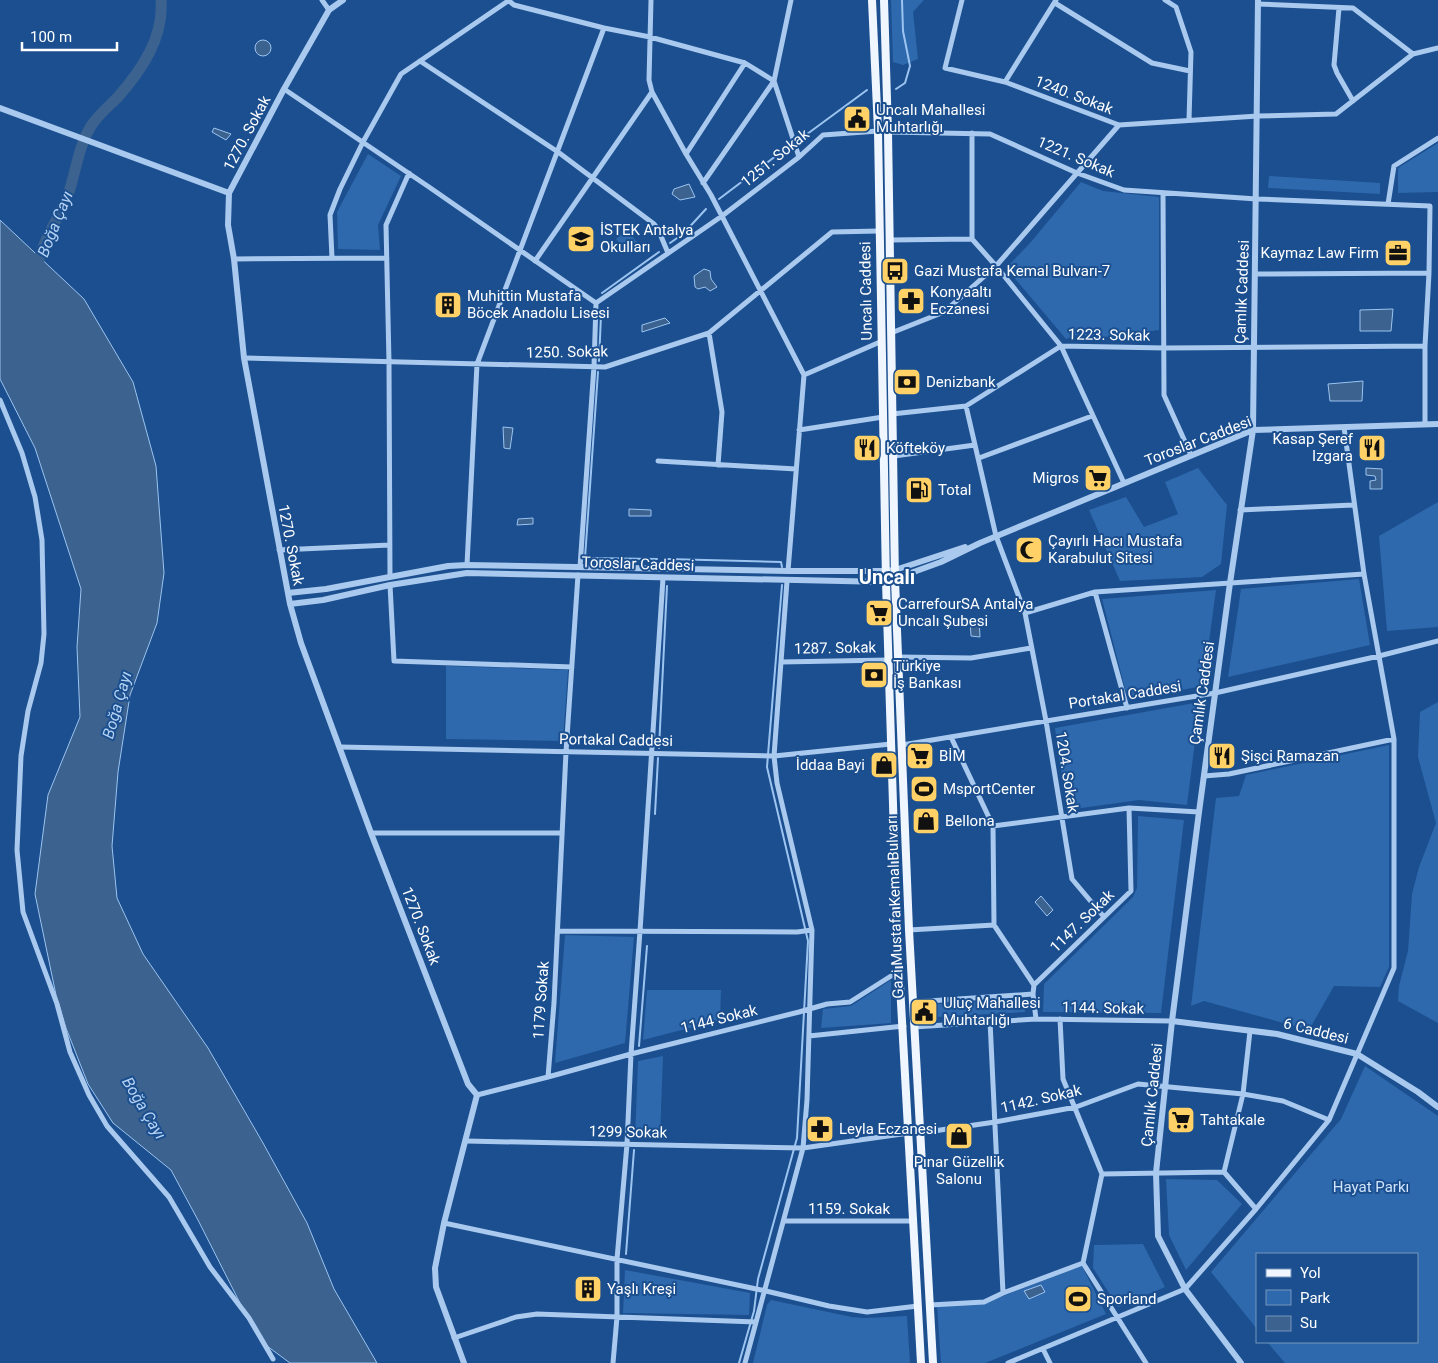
<svg xmlns="http://www.w3.org/2000/svg" width="1438" height="1363" font-family="Roboto,sans-serif">
<style>
.green{fill:#2e69ad}
.water{fill:#3c6290;stroke:#9cc4f0}
.lines{fill:none;stroke-linecap:round;stroke-linejoin:round}
.stream{stroke:#9cc4f0;stroke-width:2}
.river{stroke:#3c6290;stroke-width:11}
.minor{stroke:#a9c9ee;stroke-width:5}
.tertiary{stroke:#a9c9ee;stroke-width:6}
.primary{stroke:#f0f6ff;stroke-width:8}
.labels{text-anchor:middle;dominant-baseline:central;stroke-width:4;stroke-linejoin:round;paint-order:stroke}
.street-label{font-size:15px;fill:#fff;stroke:#1b4f8f}
.poi-label{font-size:15px;fill:#fff;stroke:#1b4f8f;text-anchor:start}
.park-label{font-size:15px;fill:#cfe3fa;stroke:#1b4f8f}
.water-label{font-size:16px;font-style:italic;fill:#b5d3f5;stroke:#1b4f8f}
.district-label{font-size:20px;font-weight:bold;fill:#fff;stroke:#1b4f8f}
</style>
<rect width="100%" height="100%" fill="#1b4f8f"/>
<path class="green" d="M891 0H924L913 12 918 59 903 65 893 62Z
M1438 143V192L1398 193V168Z
M368 154 401 176 378 225 380 250 338 249 337 212Z
M1269 176 1380 183V194L1268 188Z
M1081 182 1103 191 1159 197V330L1090 339 1082 333 1066 339 1006 268 1030 243Z
M626 230 640 245 630 254 616 239Z
M1198 468 1227 505 1221 564 1202 577 1120 581 1089 510 1126 497 1144 527 1178 514 1165 482Z
M1438 502V627L1387 631 1379 536Z
M1359 579 1370 645 1228 677 1241 589Z
M1216 590 1203 686 1128 700 1102 599Z
M446 666 568 670 563 741 446 739Z
M1200 702 1187 805 1139 800 1067 810 1055 728Z
M1438 702V1023L1398 1001 1399 986 1408 951 1412 894 1419 867 1436 823 1418 757 1420 712Z
M1389 745V967L1380 987 1334 986 1309 1030 1204 1001 1191 1006 1216 798 1239 796 1246 775Z
M1138 816 1184 820 1161 1013 1043 1012 1044 984 1133 897 1137 888Z
M565 935 634 937 625 1043 555 1063Z
M891 980V1023L821 1028 823 1009 851 1006Z
M647 990H721L720 1020 643 1040Z
M1025 999V1012L919 1018 918 1005Z
M663 1056 660 1138 635 1137 638 1061Z
M1365 1066 1438 1116V1363H1285L1267 1342H1417V1254H1257V1329L1211 1272 1341 1119Z
M1166 1179 1217 1180 1242 1204 1186 1270 1169 1235Z
M1143 1244 1165 1287 1118 1307 1093 1268 1094 1245Z
M1082 1266 1106 1314 985 1363H941L937 1306 984 1303Z
M625 1270 750 1293 749 1315 623 1313Z
M771 1300 852 1317 865 1318 907 1316 910 1363H753L767 1305Z"/>
<path class="water" d="M255 48a8 8 0 1 1 16 0a8 8 0 1 1-16 0Z
M214 128 231 134 226 140 212 132Z
M689 184 695 197 680 200 672 194 674 189Z
M0 220 84 299 133 382 156 466 164 573 157 623 130 695 118 772 112 846 117 898 143 954 208 1048 263 1143 307 1223 334 1289 377 1363H290L267 1346 241 1305 199 1222 171 1170 113 1123 88 1084 66 1028 56 995 35 894 48 795 80 717 77 647 81 589 35 448 0 379Z
M704 269 710 271 711 279 717 287 710 291 705 287 698 289 695 287 694 276Z
M1393 309 1391 331H1360V310Z
M665 318 670 323 642 332V325Z
M1363 381 1362 401H1330L1328 384Z
M503 427 513 428 510 449 504 448Z
M1366 468 1382 469V489H1370V481L1376 480 1375 476 1366 475Z
M629 509 651 510V516H629Z
M533 518V524L517 525 518 519Z
M979 618 980 637 971 636 970 619Z
M1041 896 1053 910 1047 916 1035 902Z
M1041 1285 1045 1292 1029 1299 1024 1291Z"/>
<g class="lines">
<path class="stream" d="M896 89 905 83 910 66 903 31 902 0
M799 140 867 90
M719 199 785 149
M670 243 683 234 706 209
M602 293 659 252
M599 361 601 315
M598 372 585 558 657 559
M667 559 781 562 782 567
M659 748 667 586
M655 814 658 758
M639 1046 647 946
M626 1254 634 1150
M739 1363 754 1311 758 1279 797 1138 803 1030 808 941 767 767 782 585"/>
<path class="river" d="M37 272C39 244 58 221 68 195 76 172 78 147 91 126 98 115 108 107 117 98 141 71 164 38 161 0"/>
<path class="minor" d="M322 0 329 10
M508 0 514 5 604 28 650 37 745 63 774 81 703 183
M651 0 649 80 652 92 686 154 711 195 804 375 788 571
M791 0 774 81 799 157
M962 0 945 68 1005 82 1119 125 1258 116 1336 114 1413 54 1438 48
M1165 0 1176 7 1191 52 1189 120
M1055 3 1152 63 1190 71
M1258 4 1353 8 1413 54
M1339 8 1334 65 1337 73 1353 101
M420 61 558 152 654 224 658 229 668 253
M1005 82 1056 0
M284 89 429 187 596 303 594 366 580 567
M888 132 990 134 1077 173 1124 190 1257 199 1430 206 1429 273 1425 346V424
M686 154 745 63
M1163 193 1164 395 1191 455
M1388 204 1394 166 1438 138
M972 239V133
M889 240 972 239 996 266 1061 346 1124 483
M332 258 330 215 340 189 363 142 401 74 508 1
M234 259 387 258
M535 261 652 92
M1255 274 1429 273
M596 303 722 216 799 157 823 135 878 131
M709 333 722 412 718 465
M891 333 944 312 996 266 1119 125
M244 358 605 367 709 333 832 232 879 231
M804 375 880 342
M0 400 22 453 35 497 42 540 44 634 41 663 28 711 21 756 17 850 23 912 57 1004 70 1052 89 1095 107 1126 169 1197 210 1267 249 1318 273 1359
M966 406 996 536 1025 613 1046 721 1072 879 1104 917
M892 414 966 406 1061 346 1165 348 1425 346
M799 430 883 417
M894 456 975 445
M979 458 1092 416
M658 461 796 469
M1240 510 1353 505
M279 550 390 545
M467 565 477 364 604 28
M390 577 389 362 386 225 409 173
M390 585 394 661 572 667
M1095 592 1127 708
M1025 613 1095 592 1364 574
M899 657 971 658 1031 648
M781 662 888 660
M951 737 993 826 994 925
M902 745 1215 693 1379 656 1438 641
M340 747 774 756 891 744
M1204 776 1229 774 1394 739
M993 826 1129 808 1199 812
M371 833H562
M909 930 994 925 1034 985 1033 994 1036 1019
M558 931 797 932 812 930
M1034 985 1131 891 1129 808
M913 1002 1033 994
M1060 1019 1063 1079 1102 1174 1083 1263 1146 1363
M990 1021 1003 1293
M914 1027 1036 1019 1172 1021
M809 1036 904 1026
M548 1077 631 1054 799 1012 827 1004 850 1002 891 976
M477 1095 548 1077 554 1003 566 752 578 575
M920 1133 995 1122 1076 1107 1138 1084 1243 1094 1283 1101 1329 1120
M466 1141 803 1148 909 1133
M1224 1172 1243 1094 1250 1031
M1102 1174 1224 1172 1256 1209
M784 1221H913
M444 1223 766 1291 829 1306 867 1312 918 1306
M930 1305 984 1302 1003 1293 1083 1263
M454 1338 516 1317 537 1314 756 1322
M1043 1349 1050 1363
M613 1363 617 1317V1259L627 1144 631 1054 640 931 663 578
M745 1363 803 1148 807 1100 812 930 777 783 774 756 787 581
M1008 1363 1185 1289 1256 1209 1329 1120 1394 968V739L1364 574 1344 427"/>
<path class="tertiary" d="M343 0 329 10 284 89 229 193 228 225 234 259 244 358 290 604 301 643 371 833 468 1084 477 1095 444 1223 435 1268 436 1287 464 1363
M0 108 229 193
M288 593 326 589 448 566 467 565 788 571H885L895 570 965 547
M290 604 323 600 390 585 467 573 886 582 941 562 980 543 1253 430 1438 424
M1172 1021 1277 1034 1357 1054 1418 1092 1438 1107
M1241 1363 1185 1289 1158 1236 1156 1173 1172 1021 1199 812 1230 583 1253 430 1258 0"/>
<path class="primary" d="M872 0 878 131 886 582 897 931 921 1363
M884 0 888 132 895 580 909 930 933 1363"/>
</g>
<defs>
<symbol id="civic-square" viewBox="-11 -11 22 22"><rect x="-9" y="-9" width="18" height="18" rx="4" fill="#ffd166" stroke="#1b4f8f"/><path d="M-.6-6.5H3V-4.5H.6V-3L4-1V1h2V6H-6V1h2V-1L-.6-3ZM-1.2 2.5V6h2.4V2.5Z" fill="#111"/></symbol>
<symbol id="school-square" viewBox="-11 -11 22 22"><rect x="-9" y="-9" width="18" height="18" rx="4" fill="#ffd166" stroke="#1b4f8f"/><path d="M0-5L7-2L0 1L-7-2ZM-4 1L0 2.5L4 1V4Q0 6-4 4Z" fill="#111"/></symbol>
<symbol id="office-square" viewBox="-11 -11 22 22"><rect x="-9" y="-9" width="18" height="18" rx="4" fill="#ffd166" stroke="#1b4f8f"/><path d="M-6-3h4V-5.5h4V-3h4V5H-6ZM-1-4.5V-3h2v-1.5ZM-6 0V1H6V0Z" fill="#111"/></symbol>
<symbol id="bus-square" viewBox="-11 -11 22 22"><rect x="-9" y="-9" width="18" height="18" rx="4" fill="#ffd166" stroke="#1b4f8f"/><path d="M-5-6H5V4H4V6H2V4H-2V6H-4V4H-5ZM-3.5-4V0h7V-4ZM-3.5 1.2v1.5H-2V1.2ZM2 1.2v1.5H3.5V1.2Z" fill="#111"/></symbol>
<symbol id="pharmacy-square" viewBox="-11 -11 22 22"><rect x="-9" y="-9" width="18" height="18" rx="4" fill="#ffd166" stroke="#1b4f8f"/><path d="M-2-6h4v4h4v4h-4v4h-4v-4h-4v-4h4Z" fill="#111"/></symbol>
<symbol id="building-square" viewBox="-11 -11 22 22"><rect x="-9" y="-9" width="18" height="18" rx="4" fill="#ffd166" stroke="#1b4f8f"/><path d="M-4-6H4V6H1V3H-1V6H-4ZM-2.5-4.3h1.7v1.8h-1.7ZM.8-4.3h1.7v1.8H.8ZM-2.5-1h1.7V.8h-1.7ZM.8-1h1.7V.8H.8Z" fill="#111"/></symbol>
<symbol id="bank-square" viewBox="-11 -11 22 22"><rect x="-9" y="-9" width="18" height="18" rx="4" fill="#ffd166" stroke="#1b4f8f"/><path d="M-6-4H6V4H-6ZM0-2.3a2.3 2.3 0 1 0 0 4.6a2.3 2.3 0 1 0 0-4.6Z" fill="#111"/></symbol>
<symbol id="restaurant-square" viewBox="-11 -11 22 22"><rect x="-9" y="-9" width="18" height="18" rx="4" fill="#ffd166" stroke="#1b4f8f"/><path d="M-5-6h1v4h1v-4h1v4h1v-4h1v5L-1.5 .5V6h-2V.5L-5-1ZM5-6V6H3V1.5H1.5Q1.5-4 5-6Z" fill="#111"/></symbol>
<symbol id="supermarket-square" viewBox="-11 -11 22 22"><rect x="-9" y="-9" width="18" height="18" rx="4" fill="#ffd166" stroke="#1b4f8f"/><path d="M-6-5.5h2.5l.6 2H6L4.5 2H-2.5L-4.4-4H-6ZM-1.5 3.2a1.3 1.3 0 1 0 .1 0ZM3 3.2a1.3 1.3 0 1 0 .1 0Z" fill="#111"/></symbol>
<symbol id="fuel-square" viewBox="-11 -11 22 22"><rect x="-9" y="-9" width="18" height="18" rx="4" fill="#ffd166" stroke="#1b4f8f"/><path d="M-5.5-6h7V0h2V4h1.3V-2.5L3-4.5l.8-.8L6-3V5H2.5V1h-1V6h-7ZM-4.2-4.7v3.2H.2V-4.7Z" fill="#111"/></symbol>
<symbol id="mosque-square" viewBox="-11 -11 22 22"><rect x="-9" y="-9" width="18" height="18" rx="4" fill="#ffd166" stroke="#1b4f8f"/><path d="M3.5-4.9A6 6 0 1 0 3.5 4.9A5 5 0 1 1 3.5-4.9Z" fill="#111"/></symbol>
<symbol id="shop-square" viewBox="-11 -11 22 22"><rect x="-9" y="-9" width="18" height="18" rx="4" fill="#ffd166" stroke="#1b4f8f"/><path d="M-5-2.5h2.3a2.7 3.5 0 0 1 5.4 0H5L5.5 6h-11ZM-1.5-2.5h3a1.5 2.3 0 0 0-3 0Z" fill="#111"/></symbol>
<symbol id="stadium-square" viewBox="-11 -11 22 22"><rect x="-9" y="-9" width="18" height="18" rx="4" fill="#ffd166" stroke="#1b4f8f"/><path d="M0-5a6.5 5 0 1 0 0 10a6.5 5 0 1 0 0-10ZM-3.5-1.8h7v3.6h-7Z" fill="#111"/></symbol>
</defs>
<g fill-rule="evenodd">
<use href="#civic-square" x="841" y="103" width="32" height="32"/>
<use href="#school-square" x="565" y="223" width="32" height="32"/>
<use href="#office-square" x="1382" y="237" width="32" height="32"/>
<use href="#bus-square" x="879" y="255" width="32" height="32"/>
<use href="#pharmacy-square" x="895" y="285" width="32" height="32"/>
<use href="#building-square" x="432" y="289" width="32" height="32"/>
<use href="#bank-square" x="891" y="366" width="32" height="32"/>
<use href="#restaurant-square" x="851" y="432" width="32" height="32"/>
<use href="#restaurant-square" x="1356" y="432" width="32" height="32"/>
<use href="#supermarket-square" x="1082" y="462" width="32" height="32"/>
<use href="#fuel-square" x="903" y="474" width="32" height="32"/>
<use href="#mosque-square" x="1013" y="534" width="32" height="32"/>
<use href="#supermarket-square" x="863" y="597" width="32" height="32"/>
<use href="#bank-square" x="858" y="659" width="32" height="32"/>
<use href="#supermarket-square" x="904" y="740" width="32" height="32"/>
<use href="#restaurant-square" x="1206" y="740" width="32" height="32"/>
<use href="#shop-square" x="868" y="749" width="32" height="32"/>
<use href="#stadium-square" x="908" y="773" width="32" height="32"/>
<use href="#shop-square" x="910" y="805" width="32" height="32"/>
<use href="#civic-square" x="908" y="996" width="32" height="32"/>
<use href="#supermarket-square" x="1165" y="1104" width="32" height="32"/>
<use href="#pharmacy-square" x="804" y="1113" width="32" height="32"/>
<use href="#shop-square" x="943" y="1120" width="32" height="32"/>
<use href="#building-square" x="572" y="1273" width="32" height="32"/>
<use href="#stadium-square" x="1062" y="1283" width="32" height="32"/>
</g>
<g class="labels">
<g class="street-label">
<text transform="translate(1074 95) rotate(21)">1240. Sokak</text>
<text transform="translate(247 133) rotate(-62)">1270. Sokak</text>
<text transform="translate(1076 157) rotate(23)">1221. Sokak</text>
<text transform="translate(775 158) rotate(-39)">1251. Sokak</text>
<text transform="translate(866 291) rotate(-91)">Uncalı Caddesi</text>
<text transform="translate(1242 292) rotate(-88)">Çamlık Caddesi</text>
<text transform="translate(1109 335) rotate(1)">1223. Sokak</text>
<text transform="translate(567 352) rotate(-1)">1250. Sokak</text>
<text transform="translate(1198 441) rotate(-21)">Toroslar Caddesi</text>
<text transform="translate(291 545) rotate(79)">1270. Sokak</text>
<text transform="translate(638 564) rotate(2)">Toroslar Caddesi</text>
<text transform="translate(835 648) rotate(-1)">1287. Sokak</text>
<text transform="translate(1202 693) rotate(-82)">Çamlık Caddesi</text>
<text transform="translate(1125 695) rotate(-9)">Portakal Caddesi</text>
<text transform="translate(616 740) rotate(1)">Portakal Caddesi</text>
<text transform="translate(1067 772) rotate(81)">1204. Sokak</text>
<text transform="translate(895 907) rotate(-92)">Gazi Mustafa Kemal Bulvarı</text>
<text transform="translate(1082 921) rotate(-44)">1147. Sokak</text>
<text transform="translate(421 926) rotate(69)">1270. Sokak</text>
<text transform="translate(541 1000) rotate(-86)">1179 Sokak</text>
<text transform="translate(1103 1008) rotate(1)">1144. Sokak</text>
<text transform="translate(719 1019) rotate(-14)">1144 Sokak</text>
<text transform="translate(1316 1031) rotate(14)">6 Caddesi</text>
<text transform="translate(1152 1095) rotate(-84)">Çamlık Caddesi</text>
<text transform="translate(1041 1099) rotate(-13)">1142. Sokak</text>
<text transform="translate(628 1132) rotate(1)">1299 Sokak</text>
<text x="849" y="1209">1159. Sokak</text>
</g>
<g class="poi-label">
<text x="876" y="110">Uncalı Mahallesi<tspan x="876" dy="17">Muhtarlığı</tspan></text>
<text x="600" y="230">İSTEK Antalya<tspan x="600" dy="17">Okulları</tspan></text>
<text x="1379" y="253" text-anchor="end">Kaymaz Law Firm</text>
<text x="914" y="271">Gazi Mustafa Kemal Bulvarı-7</text>
<text x="930" y="292">Konyaaltı<tspan x="930" dy="17">Eczanesi</tspan></text>
<text x="467" y="296">Muhittin Mustafa<tspan x="467" dy="17">Böcek Anadolu Lisesi</tspan></text>
<text x="926" y="382">Denizbank</text>
<text x="1353" y="439" text-anchor="end">Kasap Şeref<tspan x="1353" dy="17">Izgara</tspan></text>
<text x="886" y="448">Köfteköy</text>
<text x="1079" y="478" text-anchor="end">Migros</text>
<text x="938" y="490">Total</text>
<text x="1048" y="541">Çayırlı Hacı Mustafa<tspan x="1048" dy="17">Karabulut Sitesi</tspan></text>
<text x="898" y="604">CarrefourSA Antalya<tspan x="898" dy="17">Uncalı Şubesi</tspan></text>
<text x="893" y="666">Türkiye<tspan x="893" dy="17">İş Bankası</tspan></text>
<text x="939" y="756">BİM</text>
<text x="1241" y="756">Şişci Ramazan</text>
<text x="865" y="765" text-anchor="end">İddaa Bayi</text>
<text x="943" y="789">MsportCenter</text>
<text x="945" y="821">Bellona</text>
<text x="943" y="1003">Uluç Mahallesi<tspan x="943" dy="17">Muhtarlığı</tspan></text>
<text x="1200" y="1120">Tahtakale</text>
<text x="839" y="1129">Leyla Eczanesi</text>
<text x="959" y="1162" text-anchor="middle">Pınar Güzellik<tspan x="959" dy="17">Salonu</tspan></text>
<text x="607" y="1289">Yaşlı Kreşi</text>
<text x="1097" y="1299">Sporland</text>
</g>
<g class="park-label">
<text x="1371" y="1187">Hayat Parkı</text>
</g>
<g class="water-label">
<text transform="translate(55 224) rotate(-68)">Boğa Çayı</text>
<text transform="translate(117 705) rotate(-74)">Boğa Çayı</text>
<text transform="translate(144 1108) rotate(59)">Boğa Çayı</text>
</g>
<g class="district-label">
<text x="887" y="577">Uncalı</text>
</g>
</g>
<rect x="1256" y="1253" width="162" height="90" fill="#1b4f8f" stroke="#7695bc"/>
<rect x="1266" y="1269" width="25" height="8" fill="#f0f6ff" stroke="#7695bc"/>
<text x="1300" y="1278" font-size="15" fill="#ffffff">Yol</text>
<rect x="1266" y="1290" width="25" height="15" fill="#2e69ad" stroke="#7695bc"/>
<text x="1300" y="1303" font-size="15" fill="#ffffff">Park</text>
<rect x="1266" y="1316" width="25" height="15" fill="#3c6290" stroke="#7695bc"/>
<text x="1300" y="1328" font-size="15" fill="#ffffff">Su</text>
<path d="M22 42v8h95v-8" fill="none" stroke="#ffffff" stroke-width="2.5"/>
<text x="30" y="42" font-size="15" fill="#ffffff" stroke="#1b4f8f" stroke-width="4" paint-order="stroke">100 m</text>
</svg>
